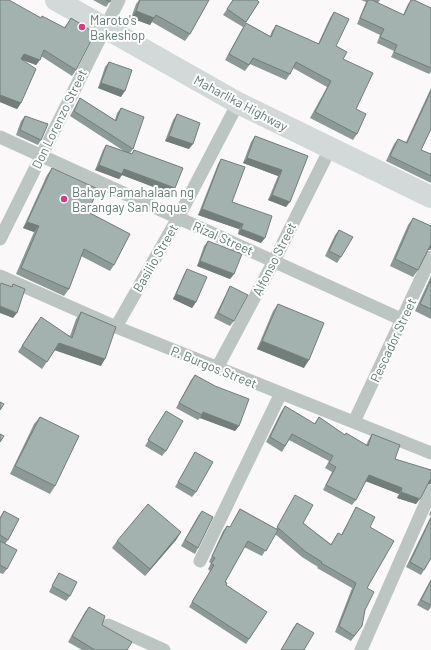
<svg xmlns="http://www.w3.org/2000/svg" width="431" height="650" font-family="Barlow,sans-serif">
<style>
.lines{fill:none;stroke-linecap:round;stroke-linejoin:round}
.minor{stroke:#bdc5c3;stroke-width:13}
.trunk{stroke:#d3d9d8;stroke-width:22}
.wall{fill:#8d9996}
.shaded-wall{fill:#737d7a}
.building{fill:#a4b2af;stroke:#737d7a}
.poi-dot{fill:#d63c81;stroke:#fff;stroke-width:1.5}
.labels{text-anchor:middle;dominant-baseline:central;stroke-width:4;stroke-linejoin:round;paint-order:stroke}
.poi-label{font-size:13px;fill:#627a75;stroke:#fff;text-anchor:start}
.street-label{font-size:13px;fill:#627a75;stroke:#fff}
</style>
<rect width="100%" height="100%" fill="#faf8f8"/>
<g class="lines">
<path class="minor" d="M0 137 403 320
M0 239 119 0
M0 276 116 327 431 453
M116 327 178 218 238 103
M217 368 274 261 330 149
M354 422 431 257
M200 561 281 393
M108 625 164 650
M361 650 431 491"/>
<path class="trunk" d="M56 0 238 103 431 197"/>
</g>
<path class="wall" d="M0 0 64 28 71 18 76 70 72 76 41 56 36 65 23 60 21 103 17 109 0 102Z
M93 0H111L106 7Z
M139 0H209L190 34 185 41 152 22 150 25 131 18 136 4Z
M233 0 259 2 243 27 223 15Z
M361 0H380L378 3 403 15 408 4 411 0 431 8V72L429 74 391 57 394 51 377 43 380 35 357 24 366 2Z
M334 12 336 46 343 59 356 109 357 134 353 140 310 118 327 87 293 68 290 74 286 80 250 64 245 71 225 60 242 29 246 23 270 36 272 31 276 25 318 44 330 18Z
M109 62 121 97 98 88 105 67Z
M431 88V129L421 150 431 154V183L386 161 394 144 398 139 406 142Z
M80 98 115 120 117 113 121 108 133 149 130 153 131 154 134 150 172 194 122 175 119 179 95 170 103 150 106 145 124 151 70 116 77 103Z
M177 114 189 149 165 141 173 120Z
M25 116 41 140 38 145 16 135 21 121Z
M255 136 308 156 286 207 268 200 278 176 243 163 251 142Z
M221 159 232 202 261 243 238 234 239 229 198 215 218 164Z
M52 168 88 212 114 265 110 271 81 256 69 289 64 296 16 274 34 232 23 228 47 175Z
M413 218 431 226V249L428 250 418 270 413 277 390 266 408 225Z
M339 230 341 257 337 263 325 256 335 235Z
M208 241 234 274 230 279 197 266 204 246Z
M187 269 196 302 192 308 173 299 184 274Z
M431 276V319L415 311Z
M230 286 234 321 230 326 214 318Z
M278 304 304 368 257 349 273 311Z
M81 312 101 366 55 350 42 369 18 352 36 323 70 336 76 319Z
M195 375 239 426 235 431 200 418 198 420 176 408 191 380Z
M285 406 314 424 319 417 345 435 366 445 369 439 372 434 395 459 427 485 416 504 397 498 399 494 366 481 356 500 352 505 323 490 332 472 325 468 329 461 289 440 282 452 266 442 281 412Z
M166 411V451L162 456 145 446Z
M40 417 55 486 50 494 10 474 34 424Z
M195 452 196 492 192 497 175 487 192 458Z
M295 495 303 523 331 544 338 533 341 535 353 513 356 507 370 527 367 588 365 610 362 626 351 641 335 632 352 588 317 568 318 567 302 557 275 534 262 556 244 547 225 582 226 585 267 612 246 644 189 607 210 571 208 569 211 563 209 562 223 531 227 526 230 527 240 509 276 529Z
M431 510V558L421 575 406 567 431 516 429 515Z
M4 511 8 540 5 544 7 569 3 574 0 573V517Z
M202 511 198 548 195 554 181 546 198 516Z
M181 532 176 540 145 576 112 548 117 541Z
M59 573 70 596 66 601 49 592 56 578Z
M431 579V607L428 611 417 605Z
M89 607 102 625 127 650H82L68 642 85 612Z
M297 623 304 650H281L293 628Z"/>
<path class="shaded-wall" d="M136 11 154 18 150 25 131 18Z
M24 54 40 60 36 65 20 59Z
M101 83 125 91 121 97 98 88Z
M0 95 21 103 17 109 0 102Z
M169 136 193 144 189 149 165 141Z
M247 158 282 170 278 176 243 163Z
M99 165 124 169 175 188 172 194 122 175 119 179 95 170Z
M272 195 290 202 286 207 268 200Z
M202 209 243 224 239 229 198 215Z
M27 222 39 226 34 232 23 228Z
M241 229 265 238 261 243 238 234Z
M431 244V249L426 251Z
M200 261 234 274 230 279 197 266Z
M176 294 196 302 192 308 173 299Z
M0 306 17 313 13 318 0 313Z
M262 341 309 360 304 368 257 349Z
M59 343 105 359 101 366 54 350Z
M203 412 239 426 235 431 200 418Z
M369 475 402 488 399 494 365 481Z
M431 479V484L426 485 430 480Z
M401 492 420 499 416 504 397 498Z
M181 532 176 540 145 576 150 569Z"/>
<path class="building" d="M0 0H9L41 18 42 16 65 28 71 18 95 33 76 70 44 50 40 60 24 54 21 59 36 69 21 103 0 95Z
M106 0H111L110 2Z
M140 0H209L190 34 156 15 154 18 136 11Z
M233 0H257L259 2 246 22 227 9Z
M368 0H372L404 15 411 0H414L431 8V68L394 52 397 45 380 37 384 29 360 18Z
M334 12 349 19 336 46 347 52 343 59 373 73 356 109 366 114 357 134 315 112 331 81 296 62 290 74 253 58 249 65 229 54 246 23 271 37 276 25 319 44Z
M109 62 132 70 125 91 101 83Z
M431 91V129L421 150 431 154V176L390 156 398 139 407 143Z
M80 98 116 121 121 108 144 117 133 149 74 111Z
M177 114 200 123 193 144 169 136Z
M25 116 48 124 41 140 20 130Z
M255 136 308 156 290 202 272 195 282 170 247 158Z
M106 145 132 154 134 150 183 168 175 188 124 169 122 174 99 165Z
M221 159 245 167 232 202 272 216 265 238 241 229 243 224 202 209Z
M52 168 98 189 88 212 130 234 114 265 84 249 69 289 21 268 39 226 27 222Z
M413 218 431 226V244L418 270 395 259Z
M339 230 353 237 341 257 329 251Z
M208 241 242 254 234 274 200 261Z
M187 269 207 277 196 302 176 294Z
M431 280V309L420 304Z
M1 283 12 287 13 284 25 289 17 313 0 306V285Z
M230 286 248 295 234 321 218 313Z
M278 304 324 323 309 360 262 341Z
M81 312 116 327 105 359 59 343 47 362 22 346 41 317 72 338Z
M195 375 215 386 249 399 239 426 203 412 202 415 179 403Z
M0 402 4 404 0 410Z
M285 406 315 424 319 417 345 435 346 433 368 446 372 434 400 445 395 459 431 470V479L430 480 420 499 401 492 402 488 369 475 356 500 326 485 336 467 329 463 333 456 292 434 285 446 270 437Z
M166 411 183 421 166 451 148 440Z
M40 417 79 436 55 486 15 466Z
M0 434 4 436 0 442Z
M195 452 213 462 196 492 178 482Z
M295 495 313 505 303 523 331 545 338 533 342 535 356 507 375 517 370 527 394 541 367 588 374 592 365 610 362 626 354 636 339 626 356 583 321 563 322 562 306 552 277 527Z
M148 504 181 532 150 569 117 541Z
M240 509 278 530 266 551 248 541 225 582 227 583 226 585 267 612 249 639 192 602 214 565 211 564 215 558 212 556 227 526 230 527Z
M4 511 19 519 8 540 0 535V519Z
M202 511 213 517 198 548 185 540Z
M431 518V558L424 570 410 562Z
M0 541 17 550 7 569 0 565Z
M59 573 77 582 70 596 52 586Z
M431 581V605L421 600Z
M89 607 105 616 102 625 132 642 127 650H95L72 636Z
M297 623 314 633 304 650H281Z"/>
<g class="poi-dot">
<circle cx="82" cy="27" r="4"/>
<circle cx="64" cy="199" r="4"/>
</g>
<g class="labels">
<g class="poi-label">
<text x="90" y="20">Maroto's<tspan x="90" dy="15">Bakeshop</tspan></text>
<text x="72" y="192">Bahay Pamahalaan ng<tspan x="72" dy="15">Barangay San Roque</tspan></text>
</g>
<g class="street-label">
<text transform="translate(241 103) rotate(28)">Maharlika Highway</text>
<text transform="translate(59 119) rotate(-64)">Don Lorenzo Street</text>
<text transform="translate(223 238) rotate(24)">Rizal Street</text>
<text transform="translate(155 258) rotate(-60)">Basilio Street</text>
<text transform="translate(274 259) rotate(-63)">Alfonso Street</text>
<text transform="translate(393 340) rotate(-65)">Pescador Street</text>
<text transform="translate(214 367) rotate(22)">P. Burgos Street</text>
</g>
</g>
</svg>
